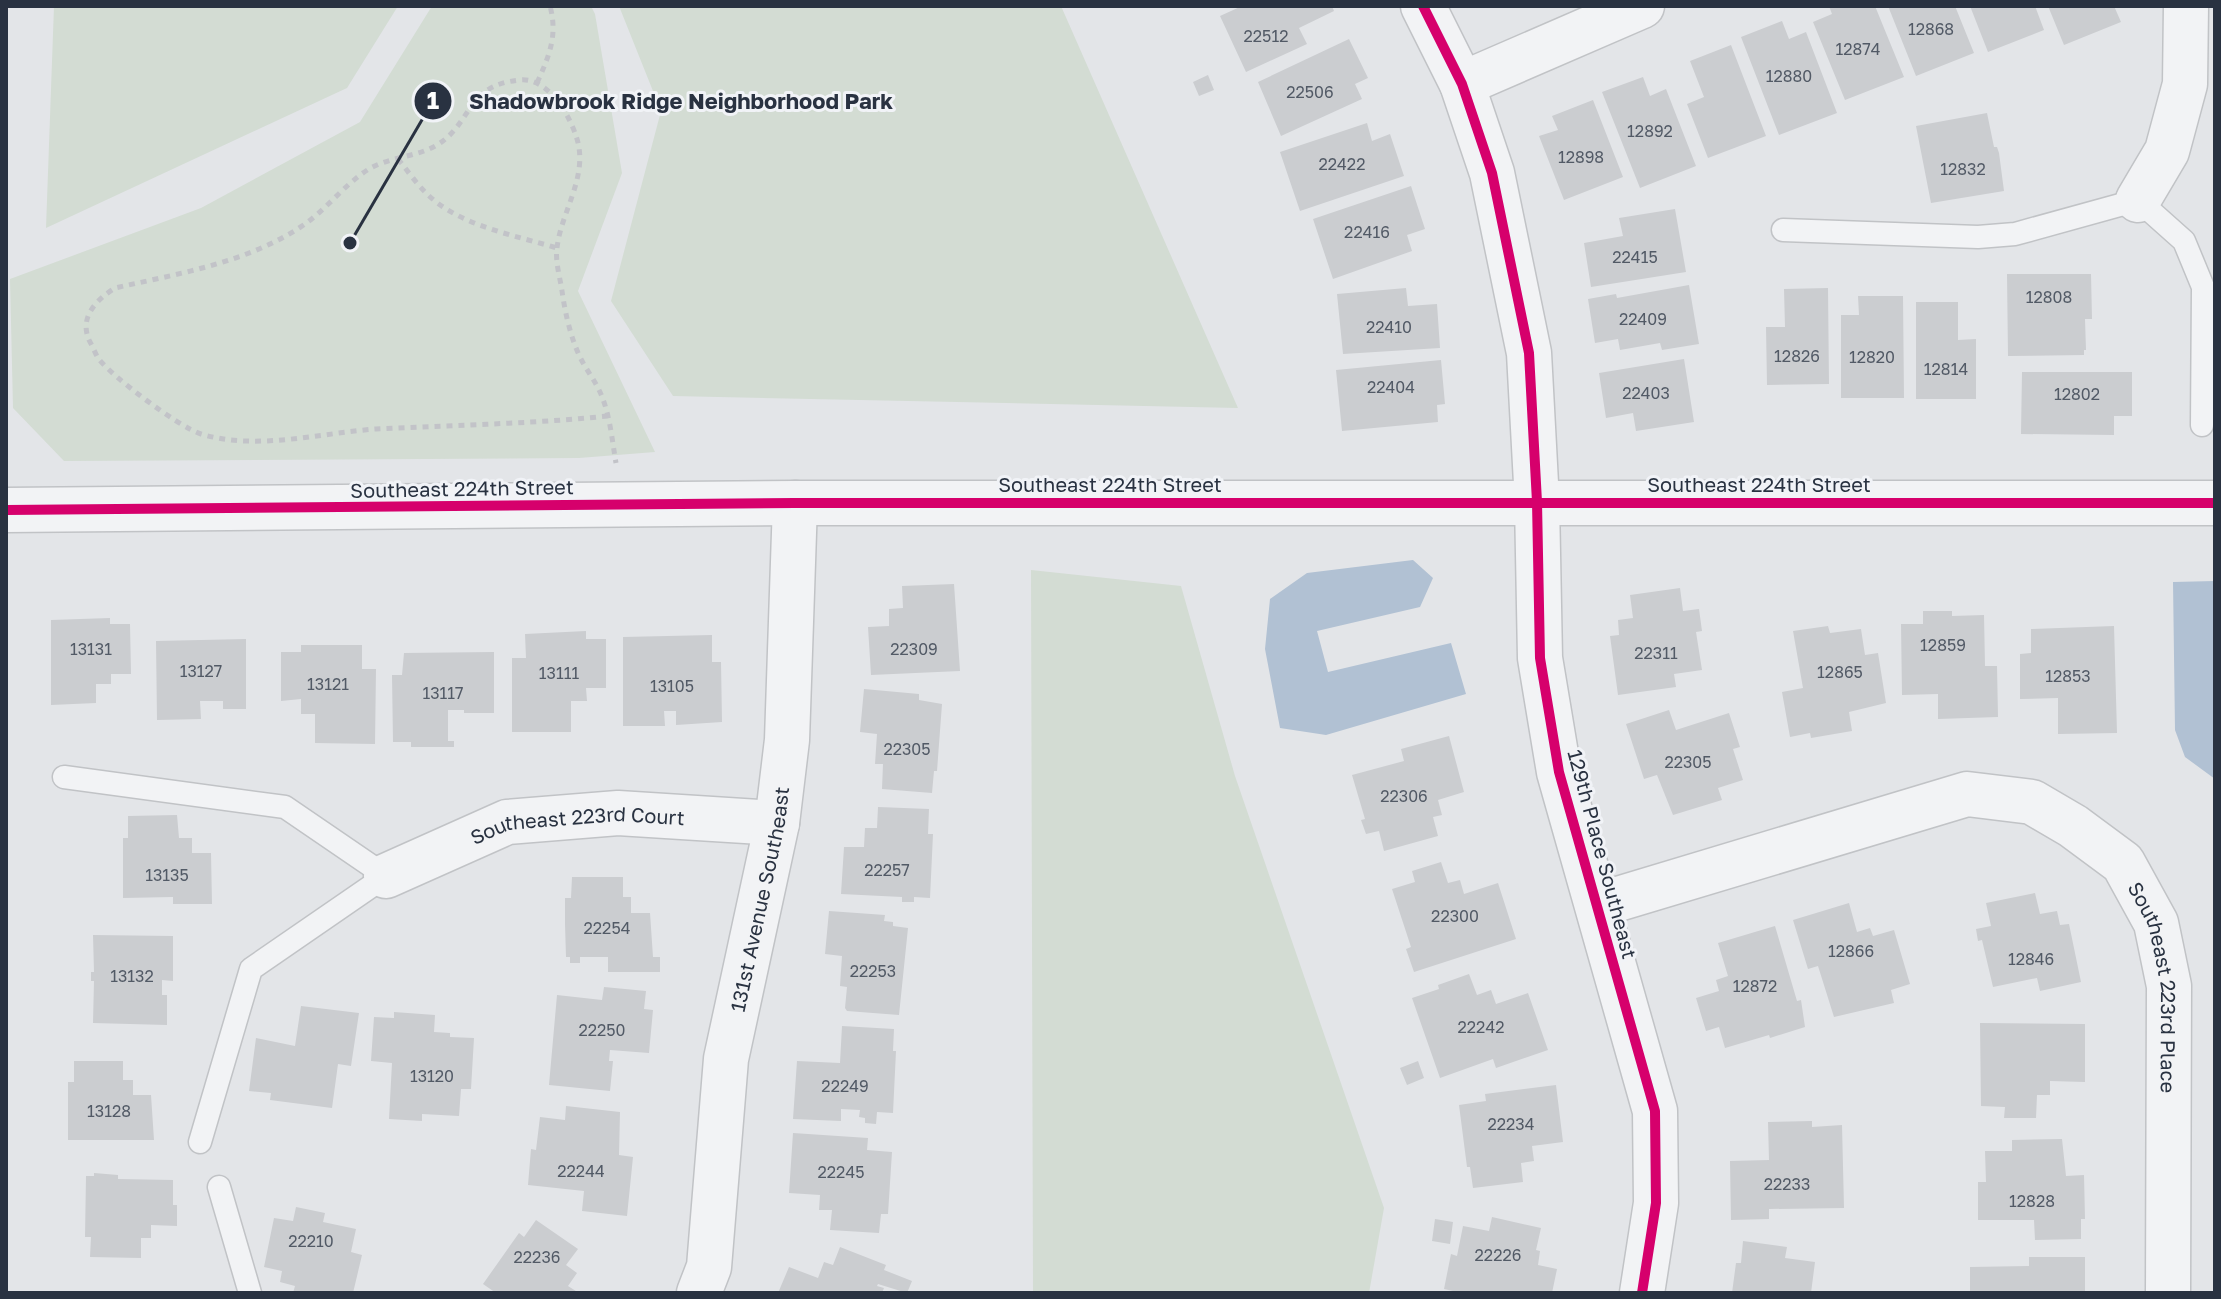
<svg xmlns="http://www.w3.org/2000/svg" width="2221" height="1299" font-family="'Golos Text',sans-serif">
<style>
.green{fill:#d3dcd3}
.water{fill:#b1c1d3}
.building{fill:#cbcdd0}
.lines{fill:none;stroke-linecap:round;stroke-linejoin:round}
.lane-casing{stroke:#c1c3c6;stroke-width:25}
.street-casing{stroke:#c1c3c6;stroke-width:47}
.path{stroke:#c2c3c8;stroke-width:5;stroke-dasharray:6 6;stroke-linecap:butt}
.lane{stroke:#f2f3f5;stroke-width:22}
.street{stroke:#f2f3f5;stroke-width:44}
.cycleway-casing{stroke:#f1f3f7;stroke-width:15}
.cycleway{stroke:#d6006c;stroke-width:10}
.labels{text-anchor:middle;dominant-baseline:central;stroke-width:6;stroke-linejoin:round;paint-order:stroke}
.number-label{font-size:16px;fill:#525a66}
.street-label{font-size:20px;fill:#293241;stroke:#f1f3f7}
.leader{fill:none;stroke:#293241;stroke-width:3}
.callout-dot{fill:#293241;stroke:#f1f3f7;stroke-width:3}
.mark-label{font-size:24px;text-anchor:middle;font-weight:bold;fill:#fff}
.callout-label{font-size:22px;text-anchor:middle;font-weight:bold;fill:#293241;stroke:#f1f3f7;stroke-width:6;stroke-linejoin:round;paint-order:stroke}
</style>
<rect width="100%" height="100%" fill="#e3e5e8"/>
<path class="green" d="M54 6H398L347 88 46 228Z
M432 6H591L595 14 622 173 578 291 655 452 579 458 64 461 13 408 10 279 201 208 360 122Z
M619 6H1061L1238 408 673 396 611 301 661 111Z
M1031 570 1181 586 1235 776 1384 1208 1369 1293H1033Z"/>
<path class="water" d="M1413 560 1433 578 1420 607 1317 631 1328 672 1451 643 1466 694 1326 735 1280 728 1265 649 1270 599 1307 573Z
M2215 581V779L2185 757 2175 730 2173 582Z"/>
<path class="building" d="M1242 6H1332L1334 11 1299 28 1307 44 1246 72 1220 16Z
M1829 6H1875L1904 77 1845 100 1813 22 1832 14Z
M1888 6H1955L1974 53 1916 76Z
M1970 6H2035L2044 30 1988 52Z
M2048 6H2114L2121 22 2064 45Z
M1782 21 1789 39 1806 32 1837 113 1779 135 1741 37Z
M1349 39 1368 78 1355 84 1362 99 1281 136 1258 82Z
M1731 45 1766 136 1708 158 1687 104 1704 97 1690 61Z
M1208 75 1214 90 1199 96 1193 82Z
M1643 77 1650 96 1666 89 1696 166 1640 188 1602 92Z
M1593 100 1623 177 1564 200 1539 136 1558 130 1552 116Z
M1987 113 1994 147H1997L1999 153 2004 191 1931 203 1916 126Z
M1367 123 1372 141 1390 134 1404 176 1300 211 1280 152Z
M1411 186 1425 229 1407 235 1412 251 1333 279 1313 219Z
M1675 209 1686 272 1591 287 1584 243 1623 236 1619 218Z
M2007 274H2091L2092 319H2085L2086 350H2084V355L2008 356Z
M1689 285 1699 344 1662 350 1660 343 1620 350 1618 339 1595 343 1588 299 1616 294 1617 298Z
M1406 288 1408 306 1437 304 1440 348 1343 354 1337 294Z
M1828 288 1829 384 1767 385 1766 327H1785L1784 289Z
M1858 296H1903L1904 398H1841V315H1859Z
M1916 302H1958V340L1976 339V399H1916Z
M1684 359 1694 422 1636 431 1633 413 1606 418 1599 373Z
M1441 360 1445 404 1437 405 1438 422 1342 431 1336 370Z
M2022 372H2132V416H2114V435L2021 434Z
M954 584 960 671 871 675 868 627 889 626V609L903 608 902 586Z
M1680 588 1683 611 1699 609 1702 631 1696 632 1702 670 1674 674 1676 687 1618 695 1610 636 1619 635 1618 620 1633 618 1630 595Z
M1923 611H1952V616L1984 615 1985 666H1997L1998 717 1938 719V694L1902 695 1901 624H1923Z
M110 618V624H130L131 674H111V684H96V703L51 705V620Z
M1828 626 1830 633 1861 629 1865 655 1878 653 1886 703 1849 712 1852 731 1811 738 1810 733 1790 737 1782 692 1803 688 1793 631Z
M2114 626 2117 733 2058 734V698L2020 699V654L2031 653V629Z
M586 631V639H606V688H586L587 701H571V732H512V658H526L525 634Z
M712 635V662H721L722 722 676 725V711H664L665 726H623V637Z
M246 639V709H223V701H200L201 719 157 720 156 641Z
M301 645H362V669H376L375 744 315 743V714H301V699L281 701V652H301Z
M494 652V713H464V710H448V741H454V747H411V742H393L392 675H402L404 653Z
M864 689 919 694V700L942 704 937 771H934L932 793 882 789 883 764H875L877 734 860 732Z
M1669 710 1676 730 1729 713 1740 747 1733 749 1743 780 1718 788 1722 800 1673 815 1657 775 1644 779 1626 724Z
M1449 736 1464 792 1438 800 1442 815 1433 817 1438 836 1384 851 1379 831 1366 834 1361 820 1365 819 1352 775 1404 761 1401 749Z
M878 807 929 809 928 834H933L930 898 914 897V902H902V897L841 894 844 847H864L865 828H877Z
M177 815 179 838H192V853H211L212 904H173V897L123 898V838H128V816Z
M1441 862 1448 883 1460 880 1464 894 1498 883 1516 939 1414 972 1406 949 1411 947 1392 889 1415 882 1412 871Z
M572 877H623V897H631V913H650L653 957H660V972H608V957H580V963H570V957H566L565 924V898H571Z
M2035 893 2040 914 2057 911 2060 925 2069 924 2081 982 2040 991 2037 978 1993 987 1982 940 1978 941 1976 929 1991 926 1986 903Z
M1849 903 1857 932 1870 928 1873 936 1894 930 1910 984 1891 990 1894 1003 1834 1017 1818 966 1808 969 1793 920Z
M829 911 885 915 884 921 893 922V926L908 928 899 1015 847 1011 845 1008 847 987 840 986 842 956 825 954Z
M1775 926 1797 1001 1801 1000 1805 1027 1770 1038 1769 1035 1725 1048 1719 1027 1706 1031 1696 998 1719 991 1716 980 1728 976 1718 943Z
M93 935 173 936V981L162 980V995H167V1025L93 1023 94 981H91V972H94Z
M1469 974 1477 995 1491 990 1496 1004 1528 993 1548 1050 1496 1068 1493 1059 1440 1078 1412 998 1439 989 1438 985Z
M604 987 646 991 644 1009 653 1010 649 1053 610 1050 609 1061H613L610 1091 549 1085 557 995 602 1000Z
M301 1006 359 1013 351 1066 338 1064 332 1108 270 1100 271 1093 249 1091 256 1038 295 1046Z
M394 1012 435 1015 434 1032 450 1033V1037L474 1038 471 1089H461L459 1116 422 1114V1121L389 1119 392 1063 371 1061 374 1017 394 1018Z
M1980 1023 2085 1024V1082L2050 1081V1095H2037L2036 1118H2004L2005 1107 1981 1106Z
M842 1026 894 1029 893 1051H896L893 1113 877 1112 876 1124 865 1123V1118L859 1117 860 1110 841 1109V1121L793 1119 797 1061 840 1063Z
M74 1061H123V1080H133V1095H151L154 1140H68V1082H74Z
M1418 1061 1424 1078 1407 1085 1400 1068Z
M1556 1085 1563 1142 1532 1146 1534 1161 1521 1163 1523 1182 1473 1188 1470 1167H1467L1459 1105 1486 1101 1485 1094Z
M566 1106 620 1112 619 1155 633 1157 627 1216 582 1211 584 1191 528 1185 531 1149 536 1150 540 1117 565 1120Z
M1812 1121V1127L1842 1125 1844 1208 1769 1209V1219L1731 1220 1730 1161 1769 1160 1768 1122Z
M793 1133 868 1138 867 1150 892 1152 888 1214H881L879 1233 830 1230 832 1210H819L820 1195 789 1193Z
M2062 1139 2066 1176 2084 1175 2085 1219H2081V1239L2035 1240 2034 1220H1978V1182H1986L1985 1151H2012V1140Z
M94 1173 118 1175V1179L173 1180V1205H177V1226L151 1225V1238H141V1258L90 1257 91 1237H85L86 1176H94Z
M296 1207 325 1213 323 1222 356 1229 351 1252 362 1255 353 1293H293L295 1286 280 1282 282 1271 264 1267 274 1218 293 1221Z
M1492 1217 1541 1228 1536 1250 1540 1251 1538 1265 1557 1269 1552 1293H1462L1444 1289 1451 1254 1457 1256 1463 1226 1489 1231Z
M1435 1219 1453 1222 1450 1244 1432 1241Z
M536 1220 578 1249 566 1265 577 1273 568 1286 579 1293H496L483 1284 519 1233 524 1237Z
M1743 1241 1787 1247 1785 1258 1815 1262 1811 1293H1732L1736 1263H1741Z
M840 1247 886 1265 884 1270 912 1281 907 1293 878 1284 877 1286 884 1288 882 1293H778L789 1267 818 1278 824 1262 833 1265Z
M2029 1257H2085V1293H1970V1267L2029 1266Z"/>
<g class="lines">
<defs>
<path id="lane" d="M1783 230 1978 237 2015 234 2138 200 2184 241 2203 287 2202 425
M64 777 285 807 386 876 251 969 200 1142
M219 1187 250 1293"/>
<g id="street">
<path d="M1423 6 1462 84 1492 173 1529 353 1537 502 1540 658 1559 772 1655 1111 1656 1203 1642 1293"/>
<path d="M1462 84 1642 6"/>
<path d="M2138 200 2167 151 2185 84 2186 6"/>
<path d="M6 510 795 503H2215"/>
<path id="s1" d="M386 876 507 822 618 813 777 823"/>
<path id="s2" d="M1598 905 1967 794 2032 802 2073 826 2123 863 2156 923 2169 986 2168 1293"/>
<path id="s3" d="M699 1293 709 1267 726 1059 777 823 787 740 795 503"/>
</g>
</defs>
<use href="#lane" class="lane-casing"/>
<use href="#street" class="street-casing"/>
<path class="path" d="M537 83C549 56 558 36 550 6
M398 159C407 170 416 183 426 193 459 226 514 235 557 248
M608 416C530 424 454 425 376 429 320 433 257 451 201 434 179 427 111 376 98 358 95 353 93 347 90 342 78 318 96 300 115 288 177 274 245 263 299 228 325 212 343 185 369 169 389 157 417 157 437 145 473 123 465 85 520 80 547 77 569 114 576 136 590 175 561 211 557 248 555 262 560 277 562 291 565 312 570 335 579 355 585 368 594 379 600 392 610 414 612 440 616 463"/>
<use href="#lane" class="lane"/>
<use href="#street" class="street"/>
<defs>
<path id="cycleway" d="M1423 6 1462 84 1492 173 1529 353 1537 502 1540 658 1559 772 1655 1111 1656 1203 1642 1293
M6 510 795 503H2215"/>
</defs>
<use href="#cycleway" class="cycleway-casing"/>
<use href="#cycleway" class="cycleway"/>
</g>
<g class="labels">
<g class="number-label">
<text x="1931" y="29">12868</text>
<text x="1266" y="36">22512</text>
<text x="1858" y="49">12874</text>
<text x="1789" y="76">12880</text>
<text x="1310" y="92">22506</text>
<text x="1650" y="131">12892</text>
<text x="1581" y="157">12898</text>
<text x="1342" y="164">22422</text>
<text x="1963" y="169">12832</text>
<text x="1367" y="232">22416</text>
<text x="1635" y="257">22415</text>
<text x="2049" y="297">12808</text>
<text x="1643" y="319">22409</text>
<text x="1389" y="327">22410</text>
<text x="1797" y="356">12826</text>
<text x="1872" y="357">12820</text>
<text x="1946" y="369">12814</text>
<text x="1391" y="387">22404</text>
<text x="1646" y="393">22403</text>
<text x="2077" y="394">12802</text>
<text x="1943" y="645">12859</text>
<text x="91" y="649">13131</text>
<text x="914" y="649">22309</text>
<text x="1656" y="653">22311</text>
<text x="201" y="671">13127</text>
<text x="1840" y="672">12865</text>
<text x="559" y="673">13111</text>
<text x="2068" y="676">12853</text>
<text x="328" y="684">13121</text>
<text x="672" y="686">13105</text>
<text x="443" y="693">13117</text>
<text x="907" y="749">22305</text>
<text x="1688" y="762">22305</text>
<text x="1404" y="796">22306</text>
<text x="887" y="870">22257</text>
<text x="167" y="875">13135</text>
<text x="1455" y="916">22300</text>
<text x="607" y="928">22254</text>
<text x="1851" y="951">12866</text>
<text x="2031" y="959">12846</text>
<text x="873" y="971">22253</text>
<text x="132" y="976">13132</text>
<text x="1755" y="986">12872</text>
<text x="1481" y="1027">22242</text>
<text x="602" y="1030">22250</text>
<text x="432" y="1076">13120</text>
<text x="845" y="1086">22249</text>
<text x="109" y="1111">13128</text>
<text x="1511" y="1124">22234</text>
<text x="581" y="1171">22244</text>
<text x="841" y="1172">22245</text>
<text x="1787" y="1184">22233</text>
<text x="2032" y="1201">12828</text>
<text x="311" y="1241">22210</text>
<text x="1498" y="1255">22226</text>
<text x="537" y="1257">22236</text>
</g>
<g class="street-label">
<text x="1110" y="484">Southeast 224th Street</text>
<text x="1759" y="484">Southeast 224th Street</text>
<text transform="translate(462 488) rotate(-1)">Southeast 224th Street</text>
<text stroke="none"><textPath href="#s1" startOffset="202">Southeast 223rd Court</textPath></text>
<text transform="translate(1603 854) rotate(75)">129th Place Southeast</text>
<text stroke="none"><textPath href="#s3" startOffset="400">131st Avenue Southeast</textPath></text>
<text stroke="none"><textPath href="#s2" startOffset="692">Southeast 223rd Place</textPath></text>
</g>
</g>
<path class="leader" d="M350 243L433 101"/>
<g class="callout-dot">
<circle cx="350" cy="243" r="8"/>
<circle cx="433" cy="101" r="20"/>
</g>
<g class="mark-label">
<text x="433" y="109">1</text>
</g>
<g class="callout-label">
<text x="681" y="109">Shadowbrook Ridge Neighborhood Park</text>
</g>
<rect width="2221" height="1299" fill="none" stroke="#293241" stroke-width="16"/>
</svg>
